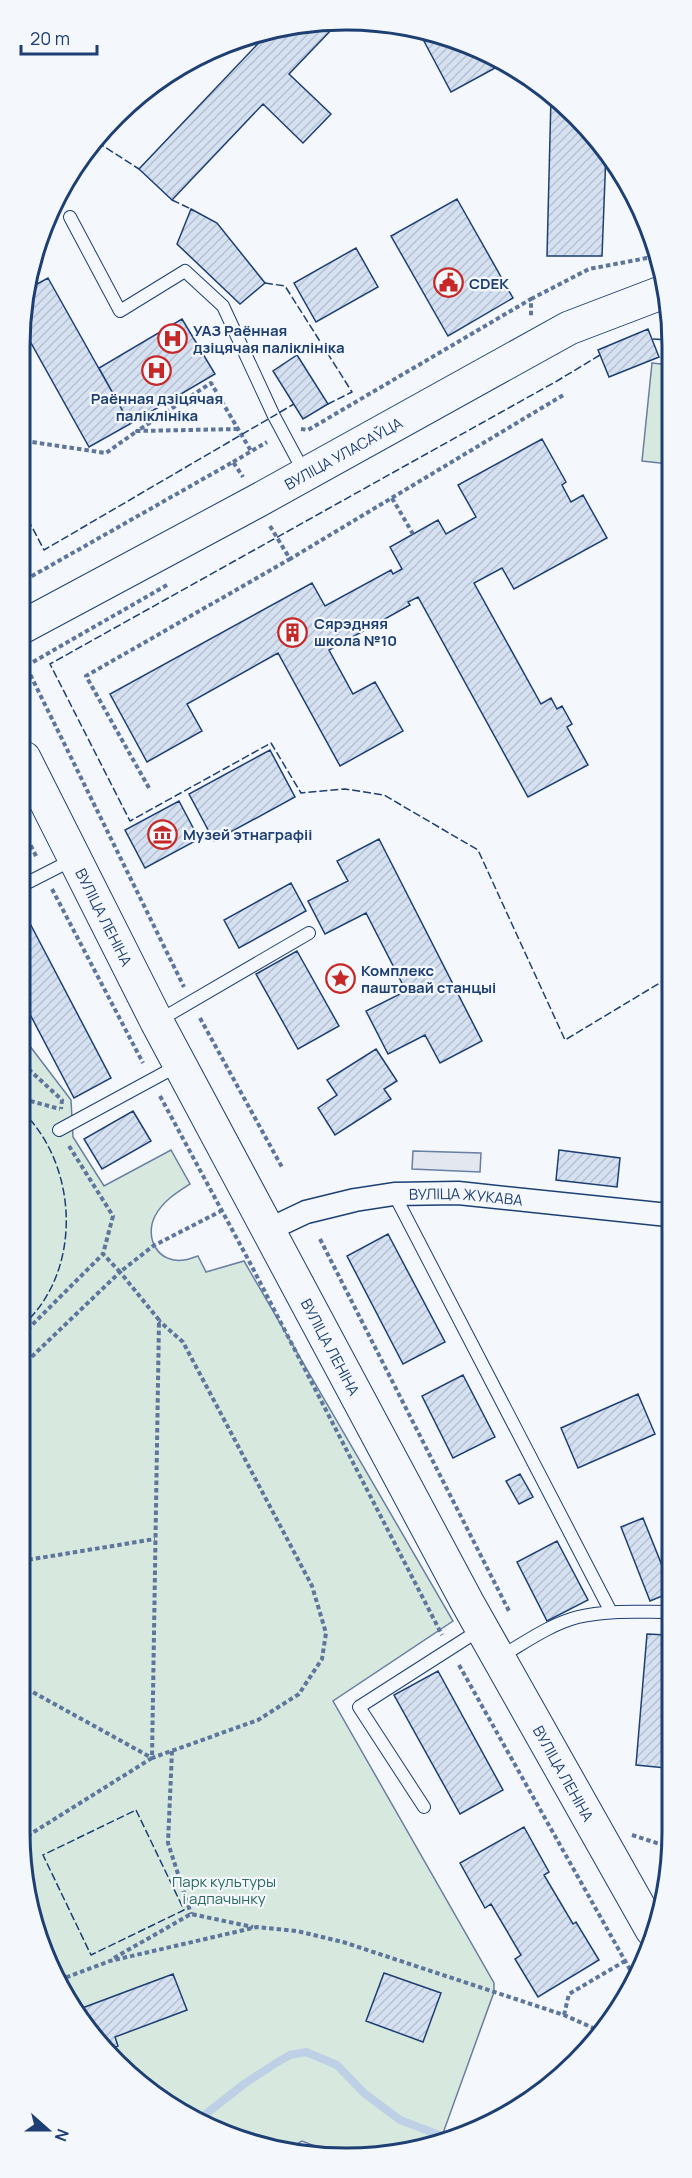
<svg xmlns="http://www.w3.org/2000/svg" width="692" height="2178" font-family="Manrope,sans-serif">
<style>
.park{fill:#d7e8df;stroke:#687fa3;stroke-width:1.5}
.parking{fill:#e3e8f0;stroke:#687fa3;stroke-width:1.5}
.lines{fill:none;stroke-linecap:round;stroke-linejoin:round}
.stream{stroke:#bed0e5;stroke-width:8}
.building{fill:url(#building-hatch);stroke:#1d3f73;stroke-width:1.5}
.lane-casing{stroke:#1d3f73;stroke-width:14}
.street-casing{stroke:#1d3f73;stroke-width:25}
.secondary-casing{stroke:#1d3f73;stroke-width:35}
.path{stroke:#5e769c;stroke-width:4;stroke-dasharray:4.5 3;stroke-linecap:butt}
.lane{stroke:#f4f7fb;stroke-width:12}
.street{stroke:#f4f7fb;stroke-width:22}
.secondary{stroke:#f4f7fb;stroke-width:33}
.fence{stroke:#1d3f73;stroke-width:1.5;stroke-dasharray:8 3;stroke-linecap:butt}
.labels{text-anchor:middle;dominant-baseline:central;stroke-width:4.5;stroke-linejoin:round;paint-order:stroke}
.poi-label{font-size:15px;font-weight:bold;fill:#1d3f73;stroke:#f4f7fb;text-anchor:start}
.street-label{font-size:15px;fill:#1d3f73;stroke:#f4f7fb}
.park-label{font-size:15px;fill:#2c6c60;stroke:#f4f7fb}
.rim{fill:none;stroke:#1d3f73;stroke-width:3}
</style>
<defs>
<pattern id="building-hatch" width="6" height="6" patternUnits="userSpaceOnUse" patternTransform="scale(1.5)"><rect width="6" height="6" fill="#d5e0f0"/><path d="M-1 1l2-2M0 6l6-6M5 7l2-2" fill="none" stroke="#b6c1d1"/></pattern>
</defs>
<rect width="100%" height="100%" fill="#f4f7fb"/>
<path class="park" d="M652 363 670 365 669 464 642 461Z
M669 616V769H662Z
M23 1037 71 1100 73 1137 104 1186 171 1150 190 1184C176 1193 163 1201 155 1216 144 1238 158 1264 184 1260 189 1260 194 1257 198 1256L206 1272 244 1261 453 1621 333 1701 494 1983V1992L442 2136 435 2145 430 2147 336 2154 302 2141 286 2150 201 2125 101 2048 44 1957 20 1832Z"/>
<path class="parking" d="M413 1151 481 1153 480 1172 412 1169Z"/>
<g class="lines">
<path class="stream" d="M197 2121 244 2084 276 2063 290 2055 306 2052 337 2065 364 2093 400 2120 442 2136 445 2141"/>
</g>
<path class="building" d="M283 26H335L289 74 331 114 303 143 263 104 172 200 139 169 270 31Z
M417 28 506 62 451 92Z
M551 97 591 130 606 153 602 256H547Z
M457 199 513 298 448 336 391 236Z
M191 209 217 223 265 283 240 304 177 244Z
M356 248 378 287 316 322 294 283Z
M48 278 130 424 89 447 26 334V290Z
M182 319 215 374 130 424 99 368Z
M648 329 659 357 609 377 598 350Z
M297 355 328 404 303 419 273 371Z
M542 439 566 482 562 485 571 502 583 495 607 538 514 589 502 568 474 583 541 704 551 698 557 709 562 706 572 724 567 727 588 765 528 797 418 597 408 602 410 605 329 650 353 694 375 682 403 731 340 766 278 653 187 704 202 731 147 762 110 694 312 583 325 606 391 570 393 574 402 569 390 547 438 520 446 534 476 517 458 485Z
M270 750 295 797 214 841 189 794Z
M179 801 199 839 145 868 125 830Z
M379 839 482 1041 440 1063 425 1035 388 1054 366 1011 406 991 366 913 325 934 308 901 348 881 337 861Z
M291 883 306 911 239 948 224 920Z
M23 910 111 1078 74 1098 23 1001Z
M297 951 339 1026 298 1049 256 974Z
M376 1049 397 1081 384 1089 391 1099 335 1135 318 1108 337 1095 327 1080Z
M133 1111 151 1141 102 1169 84 1139Z
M559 1150 620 1158 617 1187 556 1180Z
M388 1234 445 1342 403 1364 347 1256Z
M463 1375 495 1437 453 1458 422 1396Z
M638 1394 655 1434 578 1468 561 1428Z
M520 1474 533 1497 519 1504 506 1481Z
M643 1518 667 1578V1594L650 1601 621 1527Z
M557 1541 588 1600 547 1621 517 1562Z
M647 1634 667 1635 666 1768 636 1765Z
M438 1671 503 1790 460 1814 394 1695Z
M524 1827 549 1872 544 1875 573 1924 576 1922 599 1960 538 1997 515 1959 521 1955 491 1904 485 1908 460 1863Z
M384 1973 441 1993 423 2042 366 2021Z
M173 1974 187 2010 115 2037 118 2046 105 2051 101 2048 77 2010Z"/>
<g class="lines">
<defs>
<path id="lane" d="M70 217 120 311 185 271 223 306 274 416 305 474
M23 885 74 859
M158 1021 309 933
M59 1130 179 1065
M394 1194 611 1612
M498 1658C523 1644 550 1624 578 1617 607 1610 637 1612 667 1612
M424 1807 359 1707 481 1629"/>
<g id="street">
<path id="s1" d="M268 1230 306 1212 355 1200 394 1194 458 1193 668 1215"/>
</g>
<g id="secondary">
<path id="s2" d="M24 626 257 501 569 328 666 291"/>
<path id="s3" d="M24 758 157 1022 467 1602 652 1930"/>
</g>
</defs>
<use href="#lane" class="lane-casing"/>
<use href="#street" class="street-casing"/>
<use href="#secondary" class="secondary-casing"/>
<path class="path" d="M531 299 589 269 647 258 656 260
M238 429 137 431 211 383 251 451
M301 429 308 430 531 299V317
M25 441 106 453 137 431
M233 462 267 442
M392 498 413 534
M270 526 290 559 565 394
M25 580 233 462 243 477
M167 585 26 666 184 987
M149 788 86 676 290 559
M24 832 37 858
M52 889 143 1063
M200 1018 283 1169
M23 1064 62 1100 61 1109
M160 1096 249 1261 442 1635
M23 1099 60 1109
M69 1146 113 1216 103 1254
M320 1239 510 1613
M22 1335 103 1254 120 1272 153 1246 221 1211
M21 1561 155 1539
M459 1665 633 1975
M20 1685 152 1758 258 1720 299 1694 322 1659 326 1633 312 1586 183 1342 159 1321
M172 1751 168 1843 191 1914
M632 1835 666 1846
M21 1840 152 1758 159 1320 120 1272 21 1367
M114 1958 191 1914 253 1927
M59 1980 110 1961 257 1927 297 1931 343 1942 564 2015 600 2031
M564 2015 569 1994 625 1961"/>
<use href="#lane" class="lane"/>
<use href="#street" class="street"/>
<use href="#secondary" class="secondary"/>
<path class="fence" d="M97 142 139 169
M172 200 191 209
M265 283 285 286 352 392 328 404
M653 339 670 340
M600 355 557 381 50 664 130 821 271 743 301 793 345 789 384 795 478 850 565 1040 668 978
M25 528 31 525 44 550 294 404
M22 1326C83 1272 79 1166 22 1111
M136 1810 184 1910 91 1955 43 1855Z"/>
</g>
<defs>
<symbol id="civic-ring" viewBox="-11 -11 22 22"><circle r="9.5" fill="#f4f7fb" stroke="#c62828" stroke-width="1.5"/><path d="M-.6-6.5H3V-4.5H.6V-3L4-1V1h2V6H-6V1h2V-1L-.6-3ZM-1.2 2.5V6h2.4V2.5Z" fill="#c62828"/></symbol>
<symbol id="hospital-ring" viewBox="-11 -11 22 22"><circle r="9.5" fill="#f4f7fb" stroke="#c62828" stroke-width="1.5"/><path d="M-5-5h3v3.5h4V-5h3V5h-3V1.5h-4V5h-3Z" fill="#c62828"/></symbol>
<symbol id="building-ring" viewBox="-11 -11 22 22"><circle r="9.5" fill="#f4f7fb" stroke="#c62828" stroke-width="1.5"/><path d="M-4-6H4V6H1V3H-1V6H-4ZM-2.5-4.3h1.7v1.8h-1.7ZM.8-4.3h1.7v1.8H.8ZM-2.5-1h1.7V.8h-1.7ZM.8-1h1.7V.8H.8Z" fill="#c62828"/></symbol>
<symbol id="museum-ring" viewBox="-11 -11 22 22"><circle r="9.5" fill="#f4f7fb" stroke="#c62828" stroke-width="1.5"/><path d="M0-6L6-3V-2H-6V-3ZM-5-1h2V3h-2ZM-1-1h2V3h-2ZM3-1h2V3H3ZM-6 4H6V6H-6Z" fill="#c62828"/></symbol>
<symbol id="sight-ring" viewBox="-11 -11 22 22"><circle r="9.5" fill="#f4f7fb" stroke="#c62828" stroke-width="1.5"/><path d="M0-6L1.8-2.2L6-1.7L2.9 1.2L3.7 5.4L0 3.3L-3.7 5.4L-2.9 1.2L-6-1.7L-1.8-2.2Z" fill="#c62828"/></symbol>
</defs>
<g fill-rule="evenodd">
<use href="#civic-ring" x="432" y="266" width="33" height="33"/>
<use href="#hospital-ring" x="156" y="322" width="33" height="33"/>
<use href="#hospital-ring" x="140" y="354" width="33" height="33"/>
<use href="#building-ring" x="276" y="616" width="33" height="33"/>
<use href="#museum-ring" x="146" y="818" width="33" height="33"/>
<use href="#sight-ring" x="324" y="962" width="33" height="33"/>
</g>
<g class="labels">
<g class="poi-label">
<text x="469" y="283">CDEK</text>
<text x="193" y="330">УАЗ Раённая<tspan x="193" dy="17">дзіцячая паліклініка</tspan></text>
<text x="157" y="398" text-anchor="middle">Раённая дзіцячая<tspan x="157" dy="17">паліклініка</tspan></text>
<text x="314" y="623">Сярэдняя<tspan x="314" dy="17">школа №10</tspan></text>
<text x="183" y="834">Музей этнаграфіі</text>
<text x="361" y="970">Комплекс<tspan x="361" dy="17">паштовай станцыі</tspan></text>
</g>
<g class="street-label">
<text stroke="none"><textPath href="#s2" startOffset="363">ВУЛІЦА УЛАСАЎЦА</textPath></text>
<text stroke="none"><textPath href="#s3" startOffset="178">ВУЛІЦА ЛЕНІНА</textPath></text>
<text stroke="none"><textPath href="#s1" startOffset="204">ВУЛІЦА ЖУКАВА</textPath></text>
<text stroke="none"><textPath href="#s3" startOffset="664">ВУЛІЦА ЛЕНІНА</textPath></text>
<text stroke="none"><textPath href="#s3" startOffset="1150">ВУЛІЦА ЛЕНІНА</textPath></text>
</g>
<g class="park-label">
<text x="224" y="1881">Парк культуры<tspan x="224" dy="17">і адпачынку</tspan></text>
</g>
</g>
<path d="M0 0H692V2178H0ZM346 30H346A316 316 0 0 1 662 346V1832A316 316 0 0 1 346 2148H346A316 316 0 0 1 30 1832V346A316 316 0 0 1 346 30Z" fill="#f4f7fb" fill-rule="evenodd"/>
<path class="rim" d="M346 30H346A316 316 0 0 1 662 346V1832A316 316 0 0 1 346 2148H346A316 316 0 0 1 30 1832V346A316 316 0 0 1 346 30Z"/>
<g transform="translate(48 2130) rotate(111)" stroke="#f4f7fb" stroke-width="4.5" paint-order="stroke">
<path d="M0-4.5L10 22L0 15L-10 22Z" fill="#1d3f73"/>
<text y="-9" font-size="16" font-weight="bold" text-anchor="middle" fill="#1d3f73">N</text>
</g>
<path d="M21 45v9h76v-9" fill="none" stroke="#1d3f73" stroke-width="3"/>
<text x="30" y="45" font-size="18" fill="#1d3f73" stroke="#f4f7fb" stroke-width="4.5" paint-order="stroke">20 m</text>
</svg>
